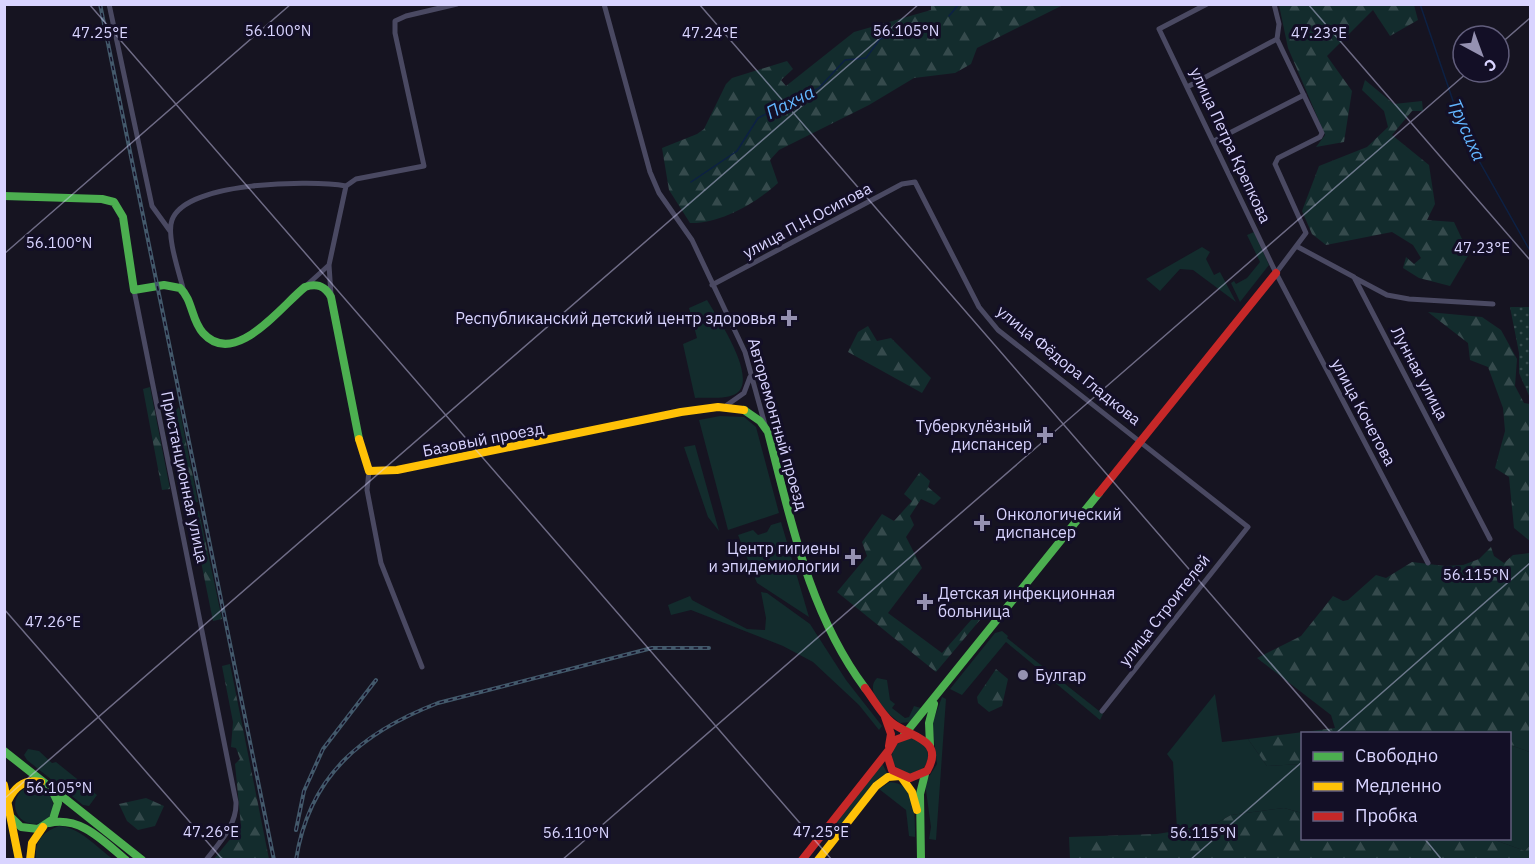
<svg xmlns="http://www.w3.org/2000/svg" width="1535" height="864" font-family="'IBM Plex Sans',sans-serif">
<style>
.green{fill:#132c2d}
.forest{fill:url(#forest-firs)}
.garden{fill:url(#garden-dots)}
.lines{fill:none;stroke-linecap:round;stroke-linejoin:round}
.stream{stroke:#0d2144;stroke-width:1.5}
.street{stroke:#4a4962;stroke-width:5}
.fast{stroke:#4caf50;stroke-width:8}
.slow{stroke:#ffc107;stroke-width:8}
.jam{stroke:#c62828;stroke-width:8}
.rail-casing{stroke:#43596b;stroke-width:4}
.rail{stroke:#130f26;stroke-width:1.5;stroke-dasharray:4.5;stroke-linecap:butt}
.ticks{fill:none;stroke:#d9d4ff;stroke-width:1.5;stroke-opacity:0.45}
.poi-dot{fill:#9591b1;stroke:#130f26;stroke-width:2}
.labels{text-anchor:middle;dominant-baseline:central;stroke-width:6;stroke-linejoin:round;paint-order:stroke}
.street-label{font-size:16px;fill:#d9d4ff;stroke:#130f26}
.poi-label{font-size:16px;fill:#d9d4ff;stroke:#130f26;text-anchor:end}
.water-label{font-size:18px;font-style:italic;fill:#62b6ff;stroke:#130f26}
.ticks-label{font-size:15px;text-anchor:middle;fill:#d9d4ff;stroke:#130f26;stroke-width:6;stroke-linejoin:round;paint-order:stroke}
</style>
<defs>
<pattern id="forest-firs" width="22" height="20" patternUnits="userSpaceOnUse" patternTransform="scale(1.5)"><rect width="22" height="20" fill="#132c2d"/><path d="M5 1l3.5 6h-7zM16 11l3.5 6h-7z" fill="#354a4c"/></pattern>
<pattern id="garden-dots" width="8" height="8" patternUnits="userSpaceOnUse" patternTransform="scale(1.5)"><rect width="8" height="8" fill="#132c2d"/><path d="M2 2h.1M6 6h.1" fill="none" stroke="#354a4c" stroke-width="1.8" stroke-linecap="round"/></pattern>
</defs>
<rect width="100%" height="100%" fill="#161421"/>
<path class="green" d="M1254 232 1269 265 1240 302 1231 283 1234 281 1236 284 1247 278 1260 262 1247 235Z
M1202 247 1210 252 1206 259 1214 275 1220 272 1236 302 1193 270 1180 269 1160 291 1146 279Z
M707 300C717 317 758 377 737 393 727 400 707 397 695 398L683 344 697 338 689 308Z
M720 416 744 417 756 427 779 513 728 530 699 420Z
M695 445 719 531 708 517 684 447Z
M781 522 809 617 757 583 738 535 753 530 758 535 767 532 771 525Z
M761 592 767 593 810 624 846 680 882 726 879 730 859 705 813 662 783 646 691 610 671 615 668 605 690 596 692 600 747 629 765 630 766 618Z
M1002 631 1008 636 1007 638 1103 714 1100 720 1006 642 962 695 950 689 995 633Z
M877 678 887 680 890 700 895 704 892 708 905 718 909 717 914 706 921 708 912 722 900 723C888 714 863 692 877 678Z
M1215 694 1222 742 1248 739 1267 766 1302 764V813L1284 808 1231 815 1213 825 1177 830 1173 762 1167 754Z
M942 697 946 699 936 840 929 839 931 827 925 783 937 764 932 724Z
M892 756a18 18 0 1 1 36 0a18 18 0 1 1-36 0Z
M1510 745 1530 752V845L1525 851 1492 839 1510 838Z
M28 749 39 751 52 763 56 762 97 795 89 806 83 805 27 760 24 755Z
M881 761 888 775 873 784 832 836 828 838 826 836Z
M890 782C917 783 915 818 915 837L909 836 906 810 879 789Z
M15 805a19 19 0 1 1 38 0a19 19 0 1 1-38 0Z
M59 826C80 827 96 847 113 859H36C34 842 42 832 59 826Z"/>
<path class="forest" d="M931 5H1063L977 48 971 64 955 73 914 78 869 105 779 150 770 160 778 183C756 203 720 224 690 223L669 190 662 148 697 134 704 129 726 84 732 78 787 61 793 69 781 80 786 86 854 32 931 10Z
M1279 5H1414L1418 20 1390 36 1373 10 1327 56 1352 91 1344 142 1316 147 1325 135 1288 48Z
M1365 80 1394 104 1422 101 1423 111H1412L1392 135 1429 165 1435 204 1427 220 1454 222 1469 254 1450 286 1419 278 1403 268 1406 257 1414 264 1421 258 1413 245 1392 232 1326 245 1312 234 1302 211 1319 166 1367 147 1388 127 1384 111 1362 90Z
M1428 312 1482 317 1501 330 1517 359 1515 386 1524 403 1530 404V541L1514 528 1509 477 1495 468 1505 431 1503 408 1488 367 1470 360 1468 343Z
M868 326 877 341 891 338 931 378 922 393 848 352 858 332Z
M150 387 170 489 162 490 143 389Z
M179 407 198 502 182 504 176 476 181 468 171 416Z
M920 472 930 481 928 487 941 498 934 505 921 499 910 516 914 525 906 537 922 568 888 613 942 653 979 611 985 614 936 672 837 592 867 556 862 542 882 514 894 521 912 501 904 494Z
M199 511 222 619 213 621 191 512Z
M1530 545V752L1510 745V734H1302V764L1267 766 1248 739 1335 728 1331 715 1257 658 1301 636 1333 596 1343 601 1348 600 1376 575 1386 578 1412 562 1445 566 1463 565 1479 559 1491 547 1494 556 1504 563 1513 555 1529 553Z
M230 664 269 859 213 860 241 826 235 764 240 759 236 748 231 747 233 722 222 666Z
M996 669 1008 679 1002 706 989 712 978 703 977 697Z
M146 798 164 806 155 826 138 830 127 821 119 804Z
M1284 808 1302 813V838L1492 839 1525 851 1530 845V859H1070L1069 837 1157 834 1213 825 1231 815Z"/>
<path class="garden" d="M1510 307H1530V398L1519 373V353Z"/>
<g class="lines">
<path class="stream" d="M1420 4 1465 136 1529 249
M949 16 959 4
M691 182 737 151 758 118 819 88 845 60 866 58 880 39 931 27"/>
<path class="street" d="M109 4 152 206 170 231
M604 4 650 172 659 193 692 240 745 352 765 425
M1207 4 1159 29 1276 273 1428 563
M1274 4 1279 24 1277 39 1322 133 1320 137 1278 158 1275 164 1306 233 1276 273
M1189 86 1277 39
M1214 141 1304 95
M1298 247 1354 277 1490 539
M1355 278 1387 295 1409 299 1493 304
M308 284 329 265
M712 285 902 184 915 182 979 307 998 330 1248 527 1102 711
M134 290 236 802C237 825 220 842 206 860
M184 292C180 275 166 236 172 220 186 181 312 180 346 186
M331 295 329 265 346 186 356 179 424 166 395 33V21L406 16 457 4
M727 405 744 393 750 377
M369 471 367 490 381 563 422 667"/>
<path class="fast" d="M4 196 102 199 114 202 123 217 134 290 164 285 180 288C193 300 191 320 203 333 235 369 281 306 305 287 317 283 325 286 331 297L359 439
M744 410 760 421 768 432C791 521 809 613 865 688
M904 735 1099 493
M930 745 929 723 934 704
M4 751 51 788 58 803 53 819 38 829 21 827 11 817
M54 790 142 860
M49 823C81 816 103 841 126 860
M921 860 920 794 925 774"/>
<path class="slow" d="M359 439 369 471 397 470 681 412 718 407 744 410
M902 778 912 792 917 810
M4 785 19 860
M8 801C15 786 25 779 41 782
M30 860 32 843 43 827
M818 860 876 786 888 777 900 776"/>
<path class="jam" d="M1099 493 1276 273
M865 688C874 700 881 713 891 722 908 737 946 738 927 771L910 778 892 770 887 754 895 740 912 734
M885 717 891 734 889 746
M802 860 888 751"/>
<defs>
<path id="rail" d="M100 4 274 860
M296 830 304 791 323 749 376 680
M296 860C309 775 363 732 438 703L652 648H709"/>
</defs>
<use href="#rail" class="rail-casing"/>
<use href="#rail" class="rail"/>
</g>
<path class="ticks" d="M89 4 832 860M699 4 1332 734M1308 4 1530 260M1499 45 1530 18M4 254 291 4M4 609 223 860M1335 734 1530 563M4 799 919 4M1424 838 1442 860M562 860 1468 72M1190 860 1302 762"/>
<g class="poi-dot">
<path d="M786 309h6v6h6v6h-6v6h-6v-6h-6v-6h6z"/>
<path d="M1042 426h6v6h6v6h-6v6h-6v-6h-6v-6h6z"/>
<path d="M979 514h6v6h6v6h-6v6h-6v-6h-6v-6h6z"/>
<path d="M850 548h6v6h6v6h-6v6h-6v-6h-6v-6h6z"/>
<path d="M922 593h6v6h6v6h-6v6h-6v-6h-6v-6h6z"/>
<circle cx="1023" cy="675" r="6"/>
</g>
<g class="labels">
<g class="street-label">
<text transform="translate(1231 145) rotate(65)">улица Петра Крепкова</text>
<text transform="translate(807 220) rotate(-28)">улица П.Н.Осипова</text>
<text transform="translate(1069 365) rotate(39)">улица Фёдора Гладкова</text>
<text transform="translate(1420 373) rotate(62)">Лунная улица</text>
<text transform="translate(1364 412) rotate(62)">улица Кочетова</text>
<text transform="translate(778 424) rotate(74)">Авторемонтный проезд</text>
<text transform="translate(483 439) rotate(-11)">Базовый проезд</text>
<text transform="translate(185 477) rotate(78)">Пристанционная улица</text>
<text transform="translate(1164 610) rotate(-52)">улица Строителей</text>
</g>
<g class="poi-label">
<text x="776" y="318">Республиканский детский центр здоровья</text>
<text x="1032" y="426">Туберкулёзный<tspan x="1032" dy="18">диспансер</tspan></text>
<text x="996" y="514" text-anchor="start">Онкологический<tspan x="996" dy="18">диспансер</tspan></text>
<text x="840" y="548">Центр гигиены<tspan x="840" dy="18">и эпидемиологии</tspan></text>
<text x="938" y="593" text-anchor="start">Детская инфекционная<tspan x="938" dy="18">больница</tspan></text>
<text x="1035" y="675" text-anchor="start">Булгар</text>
</g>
<g class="water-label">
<text transform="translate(790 102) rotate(-27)">Пахча</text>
<text transform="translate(1467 130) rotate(66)">Трусиха</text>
</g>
</g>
<g class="ticks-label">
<text x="278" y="36">56.100°N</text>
<text x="906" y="36">56.105°N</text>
<text x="100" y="38">47.25°E</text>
<text x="710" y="38">47.24°E</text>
<text x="1319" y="38">47.23°E</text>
<text x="59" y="248">56.100°N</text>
<text x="1482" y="253">47.23°E</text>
<text x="1476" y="580">56.115°N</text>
<text x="53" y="627">47.26°E</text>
<text x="59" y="793">56.105°N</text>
<text x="211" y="837">47.26°E</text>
<text x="821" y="837">47.25°E</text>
<text x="576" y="838">56.110°N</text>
<text x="1203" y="838">56.115°N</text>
</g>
<rect width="1535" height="864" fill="none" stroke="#d9d4ff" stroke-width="12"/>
<rect x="1301" y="732" width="210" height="108" fill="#130f26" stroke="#625e7d" stroke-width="1.5"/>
<rect x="1313" y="752" width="30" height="9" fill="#4caf50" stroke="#625e7d" stroke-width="1.5"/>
<text x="1355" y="762" font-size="18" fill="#d9d4ff">Свободно</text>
<rect x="1313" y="782" width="30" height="9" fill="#ffc107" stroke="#625e7d" stroke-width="1.5"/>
<text x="1355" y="792" font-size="18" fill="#d9d4ff">Медленно</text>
<rect x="1313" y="812" width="30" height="9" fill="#c62828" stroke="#625e7d" stroke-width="1.5"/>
<text x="1355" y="822" font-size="18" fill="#d9d4ff">Пробка</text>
<g transform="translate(1481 54) rotate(139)"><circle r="28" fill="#130f26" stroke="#625e7d" stroke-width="1.5"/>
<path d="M0-4.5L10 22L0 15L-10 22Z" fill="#9591b1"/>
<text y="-9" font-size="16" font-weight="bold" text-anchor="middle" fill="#d9d4ff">С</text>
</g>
</svg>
